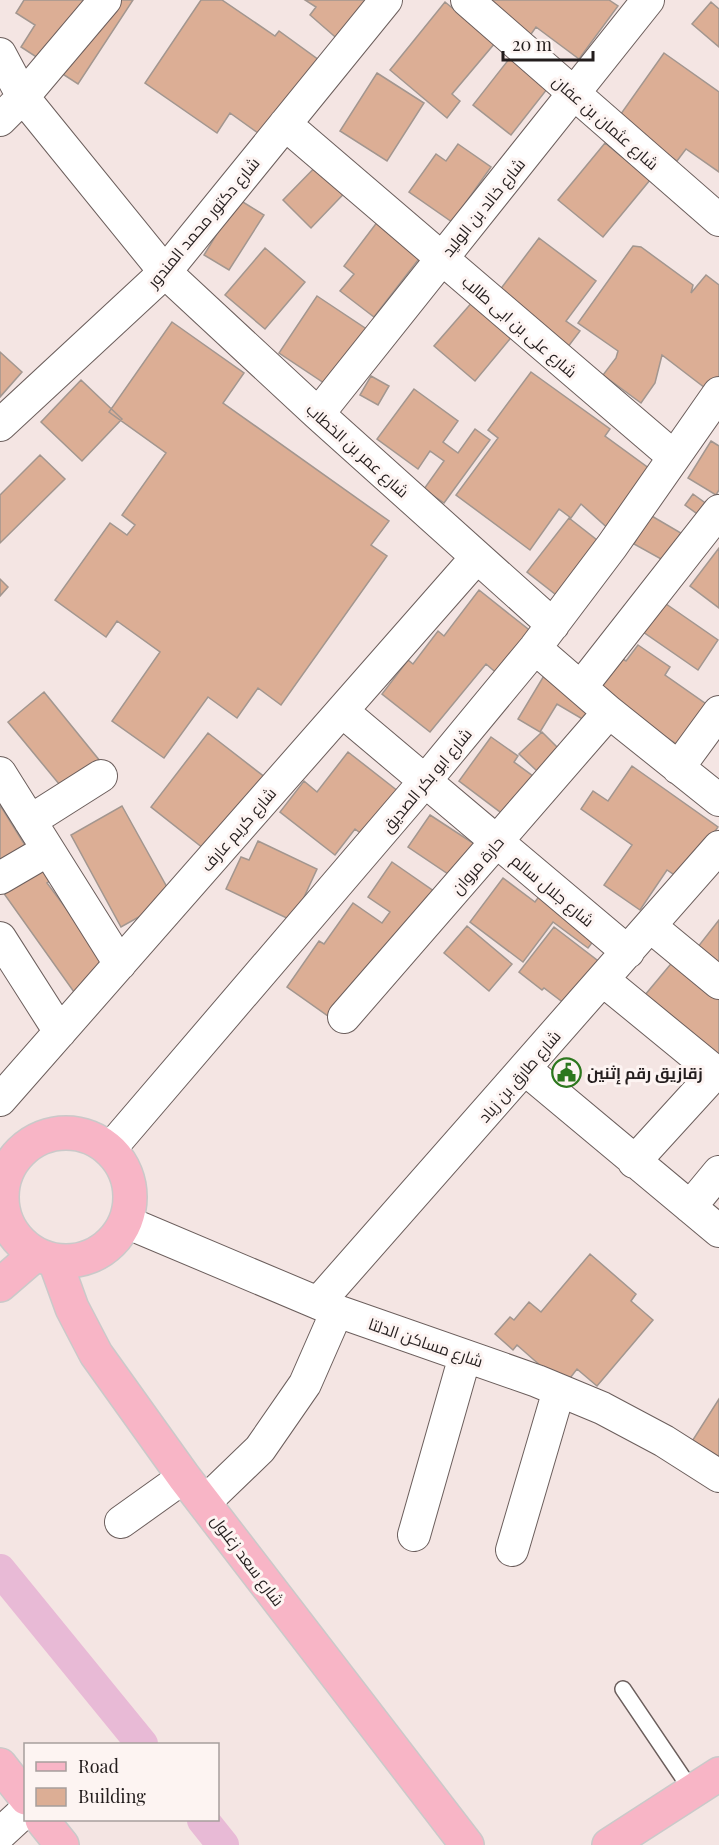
<svg xmlns="http://www.w3.org/2000/svg" width="719" height="1845" font-family="'Playfair Display',Cairo,serif">
<style>
.lines{fill:none;stroke-linecap:round;stroke-linejoin:round}
.canal{stroke:#e8bad6;stroke-width:32}
.building{fill:#dcae95;stroke:#a2968f;stroke-width:1.5}
.lane-casing{stroke:#6b5e5c;stroke-width:18}
.street-casing{stroke:#6b5e5c;stroke-width:34}
.primary-casing{stroke:#cac9c9;stroke-width:36}
.lane{stroke:#fff;stroke-width:15}
.street{stroke:#fff;stroke-width:32}
.primary{stroke:#f8b5c6;stroke-width:33}
.labels{text-anchor:middle;dominant-baseline:central;stroke-width:6;stroke-linejoin:round;paint-order:stroke}
.street-label{font-size:16px;fill:#231d1d;stroke:#fdf4f2}
.poi-label{font-size:16px;font-weight:bold;fill:#231d1d;stroke:#fdf4f2;text-anchor:start}
</style>
<rect width="100%" height="100%" fill="#f4e5e3"/>
<g class="lines">
<path class="canal" d="M0 1570 142 1744
M203 1820 223 1845"/>
</g>
<path class="building" d="M24 0H133L78 84 21 47 35 25 16 13Z
M201 0H222L275 36 279 31 323 63 265 138 230 113 217 133 145 83Z
M305 0H378L341 42 310 15 316 7Z
M478 0H609L618 6 579 59 536 27 529 37Z
M445 2 495 43 452 94 460 101 447 118 390 70Z
M711 2 719 9V47L692 24Z
M517 49 555 79 511 135 473 105Z
M664 53 719 92V172L686 149 677 161 618 118Z
M377 73 424 103 387 161 340 131Z
M605 143 650 180 603 237 558 200Z
M458 144 491 167 452 222 409 192 436 154 446 161Z
M330 152 358 179 311 228 283 200Z
M238 199 264 215 229 270 204 255Z
M378 221 422 255 374 317 340 291 354 274 344 266Z
M539 238 596 281 566 321 580 331 558 360 487 307Z
M633 246 641 247 693 285 691 293 706 275 719 285V378L709 391 662 355 655 383 641 403 603 375 616 358 618 351 578 323Z
M265 248 305 282 265 329 225 295Z
M317 296 371 332 333 389 279 353Z
M474 300 514 334 475 381 434 346Z
M172 322 244 373 223 403 389 521 371 545 387 556 281 705 258 688 237 718 208 697 164 758 112 721 160 652 117 621 106 637 55 600 110 523 127 535 135 525 122 515 166 453 109 412Z
M0 352 22 372 0 397Z
M531 372 610 429 605 436 650 469 611 531 581 504 571 518 559 509 530 550 456 495 498 438 488 430Z
M371 376 389 386 378 405 360 395Z
M81 380 122 419 82 461 41 422Z
M414 389 458 421 443 442 458 453 475 429 490 440 444 503 424 489 444 461 430 451 418 469 377 439Z
M711 441 719 446V490L716 495 688 478Z
M40 455 65 479 0 543V495Z
M693 494 715 510 707 521 685 505Z
M650 515 686 536 670 564 634 544Z
M569 518 602 544 560 598 527 572Z
M719 548V608L690 586Z
M0 579 8 587 0 596Z
M479 590 533 633 500 676 486 664 430 732 382 694 408 660 413 664 438 631 444 636Z
M656 597 718 640 698 670 636 627Z
M638 645 670 667 665 675 709 706 681 747 588 685 615 654 626 661Z
M545 674 594 704 584 720 557 704 540 732 518 719Z
M44 692 100 761 64 790 8 722Z
M542 732 559 749 537 771 519 754Z
M208 733 266 778 208 852 151 807Z
M491 737 518 756 514 762 541 782 512 821 459 781Z
M348 752 403 795 368 839 355 829 335 855 280 812 304 781 317 792Z
M632 766 718 827 682 880 667 870 640 910 604 885 632 845 581 809 593 791 608 801Z
M0 805 28 850 0 870Z
M122 806 173 898 121 927 71 835Z
M430 815 479 847 457 880 408 847Z
M258 841 317 869 293 921 226 889 241 857 249 860Z
M42 862 54 878 47 883 109 966 74 992 0 888Z
M392 862 438 894 335 1021 287 987 319 941 324 944 353 903 382 923 390 912 368 897Z
M555 875 611 918 588 948 553 922 523 962 470 922 503 878 535 902Z
M719 920V965L697 948Z
M467 926 512 964 489 991 444 953Z
M554 927 606 967 573 1010 544 988 542 990 519 972Z
M680 953 719 985V1056L645 995Z
M590 1254 636 1294 631 1301 653 1320 597 1386 577 1369 567 1382 553 1371 550 1374 517 1345 513 1350 495 1334 510 1317 514 1320 529 1302 541 1312Z
M719 1399V1472L689 1446Z"/>
<g class="lines">
<defs>
<path id="lane" d="M623 1689 692 1791"/>
<path id="street" d="M467 0 719 220
M0 54 23 97 165 272 318 414 553 625
M0 120 23 97 105 0
M285 124 674 457
M318 414 648 0
M0 425 165 272 386 0
M535 648 609 712 719 800
M581 687 719 511
M342 711 628 952
M678 768 719 712
M0 773 120 964
M30 821 101 776
M0 878 48 850
M650 926 719 983
M0 938 60 1032
M603 980 719 1075
M344 1017 609 712
M525 1069 719 1231
M0 1100 477 557
M110 1149 425 781 535 648 612 546 719 393
M634 1162 716 1072
M690 1207 719 1172
M126 1222 337 1311 537 1381 602 1408 664 1441 719 1476
M318 1303 719 847
M204 1503 260 1449 305 1384 337 1311
M121 1522 184 1477
M414 1535 465 1356
M512 1550 559 1390
M0 1834 26 1810"/>
<path id="primary" d="M2 1197a64 64 0 1 1 128 0a64 64 0 1 1-128 0Z
M55 1261 72 1308 96 1354 184 1477 467 1845
M0 1285 36 1254
M0 1765 26 1798
M42 1820 62 1845
M609 1845 719 1774"/>
</defs>
<use href="#lane" class="lane-casing"/>
<use href="#street" class="street-casing"/>
<use href="#primary" class="primary-casing"/>
<use href="#lane" class="lane"/>
<use href="#street" class="street"/>
<use href="#primary" class="primary"/>
</g>
<defs>
<symbol id="civic-ring" viewBox="-11 -11 22 22"><circle r="9.5" fill="#fdf4f2" stroke="#2c771d" stroke-width="1.5"/><path d="M-.6-6.5H3V-4.5H.6V-3L4-1V1h2V6H-6V1h2V-1L-.6-3ZM-1.2 2.5V6h2.4V2.5Z" fill="#2c771d"/></symbol>
</defs>
<g fill-rule="evenodd">
<use href="#civic-ring" x="550" y="1056" width="33" height="33"/>
</g>
<g class="labels">
<g class="street-label">
<text transform="translate(606 122) rotate(41)">شارع عثمان بن عفان</text>
<text transform="translate(483 207) rotate(-51)">شارع خالد بن الوليد</text>
<text transform="translate(203 222) rotate(-50)">شارع دكتور محمد المندور</text>
<text transform="translate(520 326) rotate(41)">شارع على بن ابى طالب</text>
<text transform="translate(358 450) rotate(42)">شارع عمر بن الخطاب</text>
<text transform="translate(426 780) rotate(-50)">شارع ابو بكر الصديق</text>
<text transform="translate(238 829) rotate(-49)">شارع كريم عارف</text>
<text transform="translate(477 865) rotate(-49)">حارة مروان</text>
<text transform="translate(553 890) rotate(40)">شارع جلال سالم</text>
<text transform="translate(519 1076) rotate(-49)">شارع طارق بن زياد</text>
<text transform="translate(426 1342) rotate(19)">شارع مساكن الدلتا</text>
<text transform="translate(248 1560) rotate(53)">شارع سعد زغلول</text>
</g>
<g class="poi-label">
<text x="587" y="1072">زقازيق رقم إثنين</text>
</g>
</g>
<rect x="24" y="1743" width="195" height="78" fill="#fdf4f2" stroke="#a69e9d" stroke-width="1.5"/>
<rect x="36" y="1762" width="30" height="9" fill="#f8b5c6" stroke="#a69e9d" stroke-width="1.5"/>
<text x="78" y="1773" font-size="18" fill="#231d1d">Road</text>
<rect x="36" y="1788" width="30" height="18" fill="#dcae95" stroke="#a69e9d" stroke-width="1.5"/>
<text x="78" y="1803" font-size="18" fill="#231d1d">Building</text>
<path d="M503 51v9h90v-9" fill="none" stroke="#231d1d" stroke-width="3"/>
<text x="512" y="51" font-size="18" fill="#231d1d" stroke="#fdf4f2" stroke-width="4.5" paint-order="stroke">20 m</text>
</svg>
